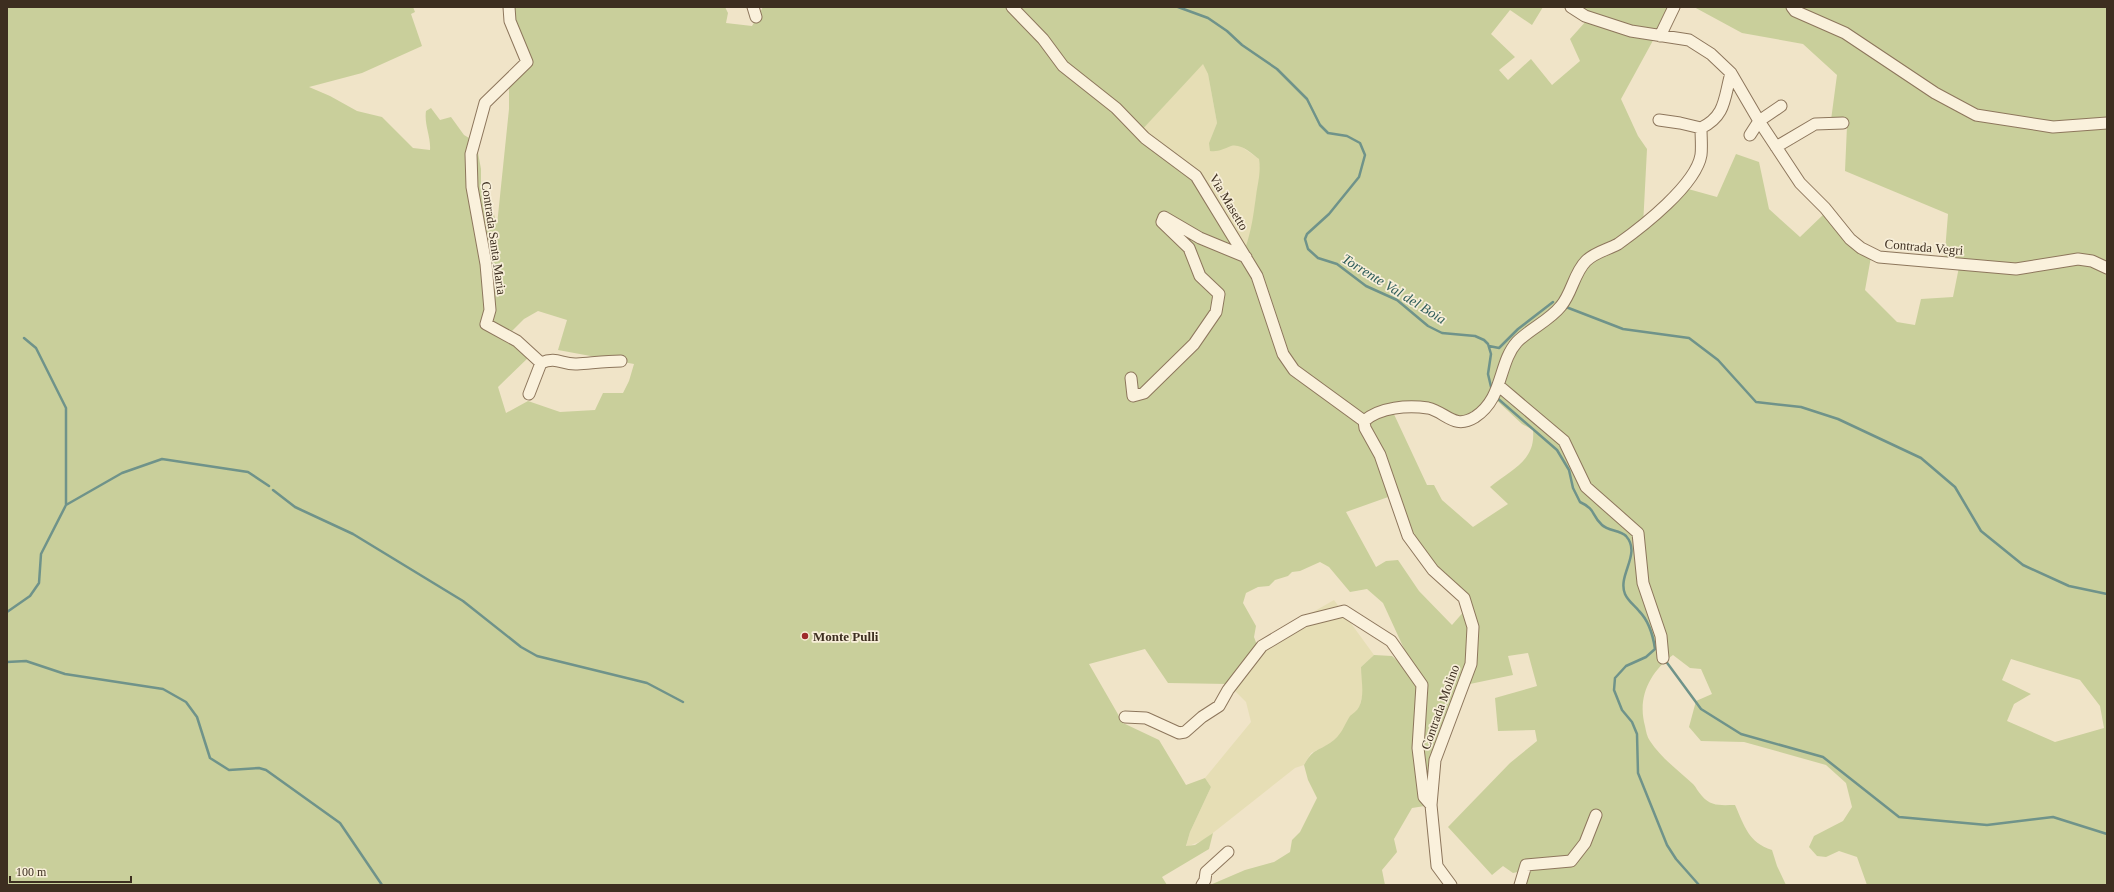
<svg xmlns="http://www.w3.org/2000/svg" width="2114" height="892" font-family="'Times New Roman',serif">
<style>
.farmland{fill:#e6deb5}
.green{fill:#c9cf9b;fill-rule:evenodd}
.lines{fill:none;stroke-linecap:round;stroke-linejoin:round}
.stream{stroke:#6f938a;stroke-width:2.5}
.minor-casing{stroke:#8d765c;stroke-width:13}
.minor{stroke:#faf1dc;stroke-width:11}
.poi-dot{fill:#9e2a2b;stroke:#f7eed8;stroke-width:1.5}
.labels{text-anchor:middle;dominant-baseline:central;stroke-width:3.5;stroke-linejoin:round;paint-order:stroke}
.street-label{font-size:13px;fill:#3d2e20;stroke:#f7eed8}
.poi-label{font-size:13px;font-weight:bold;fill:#3d2e20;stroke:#f7eed8;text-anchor:start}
.water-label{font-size:14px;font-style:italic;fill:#2f5d5a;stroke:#f7eed8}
</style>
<rect width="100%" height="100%" fill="#f0e4c8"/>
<path class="farmland" d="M1203 63 1208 74 1217 123 1209 143 1239 145 1259 159 1261 174 1256 197 1254 223 1245 249 1140 132Z
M1334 600 1374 655 1361 667 1363 693 1359 709 1351 716 1346 727 1339 736 1330 744 1311 753 1304 765 1295 768 1204 840 1186 847 1190 832 1211 787 1205 778 1251 722 1246 702 1228 684 1280 631Z"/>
<path class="green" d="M7 7H413L415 12 411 14 422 46 362 73 309 87 330 96 357 111 382 117 413 148 430 150C431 136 424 125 426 111L431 108 440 120 451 117 464 135 476 142 481 169V185L489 197 497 225 509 109V76L525 69 506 7H725L728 13 726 23 752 26 763 7H1543L1532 25 1510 10 1491 34 1515 57 1499 70 1508 80 1531 59 1552 85 1580 61 1570 39 1587 20 1568 7H1681L1665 36 1656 35 1621 99 1638 136 1647 149 1643 226 1681 187 1717 197 1736 154 1759 162 1769 209 1800 237 1825 213 1871 257 1865 290 1897 322 1915 325 1921 299 1953 297 1959 267 1944 264 1948 214 1845 171 1847 126 1831 120 1837 75 1803 44 1742 33 1694 7H2107V885H1867L1857 857 1839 851 1826 857 1817 856 1809 847 1814 836 1843 821 1852 807 1846 783 1826 765 1744 742 1701 741 1689 727 1696 701 1712 694 1701 669 1690 668 1673 655C1650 672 1637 697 1645 726 1646 731 1647 737 1650 741 1661 758 1678 770 1693 784 1696 787 1698 792 1702 796 1711 807 1722 805 1735 805 1745 827 1748 842 1772 850L1777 866 1786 885H1525L1527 870 1513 873 1503 866 1492 875 1448 827 1510 763 1537 741 1535 730 1498 731 1495 698 1537 686 1528 653 1508 656 1513 675 1465 685 1440 745 1431 805 1412 808 1394 839 1397 852 1382 870 1385 885H1210L1245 870 1274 862 1290 852 1292 840 1300 832 1317 798 1308 780 1304 765C1313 749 1316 752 1330 743 1342 735 1343 727 1350 716 1353 713 1357 711 1359 707 1365 695 1361 680 1361 667L1374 655 1392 656 1403 666H1412L1383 603 1367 589 1350 592 1329 567 1320 562 1300 571 1292 572 1288 576 1275 580 1269 586 1258 587 1246 593 1243 603 1256 626 1254 637 1258 648 1228 684 1168 683 1145 649 1089 664 1123 723 1159 740 1186 785 1205 778 1211 787 1190 832 1186 846 1195 845 1213 833 1209 849 1162 877 1167 885H7ZM1203 64 1208 74 1217 123 1209 143 1210 151C1219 152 1223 149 1231 146 1241 143 1252 154 1259 159 1261 173 1258 182 1256 196 1253 217 1252 228 1245 249L1196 176 1140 132ZM538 311 567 320 558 350 634 364 629 381 623 393H603L595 410 560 412 528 401 506 413 498 387 531 355 507 336 524 319ZM1492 396 1522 424 1533 430C1536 461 1512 469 1490 487L1508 504 1473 527 1442 500 1434 485H1427L1392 410H1431L1454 422 1484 410ZM1391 496 1428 566 1466 609 1452 625 1419 591 1398 560 1386 561 1376 567 1346 512ZM2011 659 2080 680 2100 706 2104 728 2055 742 2007 721 2014 704 2031 694 2002 680Z"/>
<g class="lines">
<path class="stream" d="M1178 7 1208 18 1227 31 1242 45 1277 69 1307 99 1320 125 1328 133 1347 136 1360 143 1365 155 1359 177 1329 214 1307 234 1305 239 1308 249 1318 258 1337 264 1366 286 1397 300 1428 326 1442 333 1475 336 1484 340 1488 344 1491 354 1488 374 1492 391
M1566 307 1623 329 1689 338 1718 360 1756 402 1801 407 1838 419 1921 458 1955 487 1981 531 2023 565 2069 586 2107 594
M24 338 36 348 66 408V505
M1489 346 1499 348 1518 329 1553 302
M1496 397 1557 450 1569 470 1573 488 1580 502C1597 510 1590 514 1602 525 1608 531 1620 530 1626 536 1642 554 1617 575 1625 594 1628 601 1634 605 1639 611 1649 621 1653 635 1655 649L1646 657 1626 666 1615 678 1614 690 1622 710 1632 722 1637 734 1638 773 1667 845 1676 859 1699 885
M273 490 295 507 353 534 463 601 521 647 537 656 647 683 683 702
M7 612 30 596 39 583 41 554 66 505 122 473 162 459 248 472 269 486
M1665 660 1701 709 1741 734 1823 757 1899 817 1987 825 2053 817 2107 834
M7 662 26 661 65 674 163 689 186 702 197 717 210 758 229 770 259 768 266 770 340 823 382 885"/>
<defs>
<path id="minor" d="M509 7 510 21 527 62 485 103 471 154 472 187 486 264 490 310 486 324 517 341 541 363
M753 7 756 17
M1012 7 1043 39 1063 66 1116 108 1145 138 1196 176 1257 276 1283 354 1294 370 1364 421
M1571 7 1585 16 1631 31 1689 40 1711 54 1731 73 1759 121 1800 183 1825 208 1850 239 1861 248 1879 257 2016 269 2078 259 2092 261 2107 268
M1792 7 1795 11 1845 33 1935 93 1976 115 2053 127 2107 123
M1660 36 1674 7
M1659 120 1680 123 1701 128
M1750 135 1759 121 1781 106
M1776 147 1815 124 1843 123
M541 363C557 356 562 365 577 364 592 363 606 361 621 361
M1131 378 1133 396 1144 393 1194 344 1216 312 1219 294 1200 276 1189 248 1162 222 1164 217 1200 238 1246 257
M1499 386 1564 441 1586 487 1638 533 1643 583 1661 636 1663 658
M529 394 541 363
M1364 421C1380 407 1408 405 1428 408 1446 412 1454 430 1475 417 1504 398 1498 363 1517 342 1531 328 1549 321 1561 306 1572 293 1574 273 1586 261 1595 252 1607 250 1618 244 1642 227 1696 185 1701 155 1702 147 1701 137 1701 128 1726 116 1724 98 1731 73
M1364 421 1365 428 1380 455 1408 536 1433 570 1464 598 1473 627 1471 664 1435 760 1431 805 1437 866 1451 885
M1125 717 1146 718 1179 733 1185 732 1202 717 1219 706 1228 690 1262 646 1304 621 1344 611 1391 641 1422 685 1418 748 1424 797 1431 805
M1202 885 1205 880 1206 872 1228 852
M1520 885 1526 865 1571 861 1585 843 1596 815"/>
</defs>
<use href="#minor" class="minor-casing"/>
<use href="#minor" class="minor"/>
</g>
<circle class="poi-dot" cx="805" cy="636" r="4"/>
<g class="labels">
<g class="street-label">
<text transform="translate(1229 202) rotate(59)">Via Masetto</text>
<text transform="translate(494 238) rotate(82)">Contrada Santa Maria</text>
<text transform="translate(1924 247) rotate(5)">Contrada Vegri</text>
<text transform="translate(1440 707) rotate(-70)">Contrada Molino</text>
</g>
<g class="poi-label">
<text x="813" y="636">Monte Pulli</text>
</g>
<g class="water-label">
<text transform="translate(1394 289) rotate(32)">Torrente Val del Boia</text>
</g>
</g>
<rect width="2114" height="892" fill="none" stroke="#3d2e20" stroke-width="16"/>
<path d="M10 876v6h121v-6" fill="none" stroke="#3d2e20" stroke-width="2"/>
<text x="16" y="876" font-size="12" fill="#3d2e20" stroke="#f7eed8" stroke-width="3" paint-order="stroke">100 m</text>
</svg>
